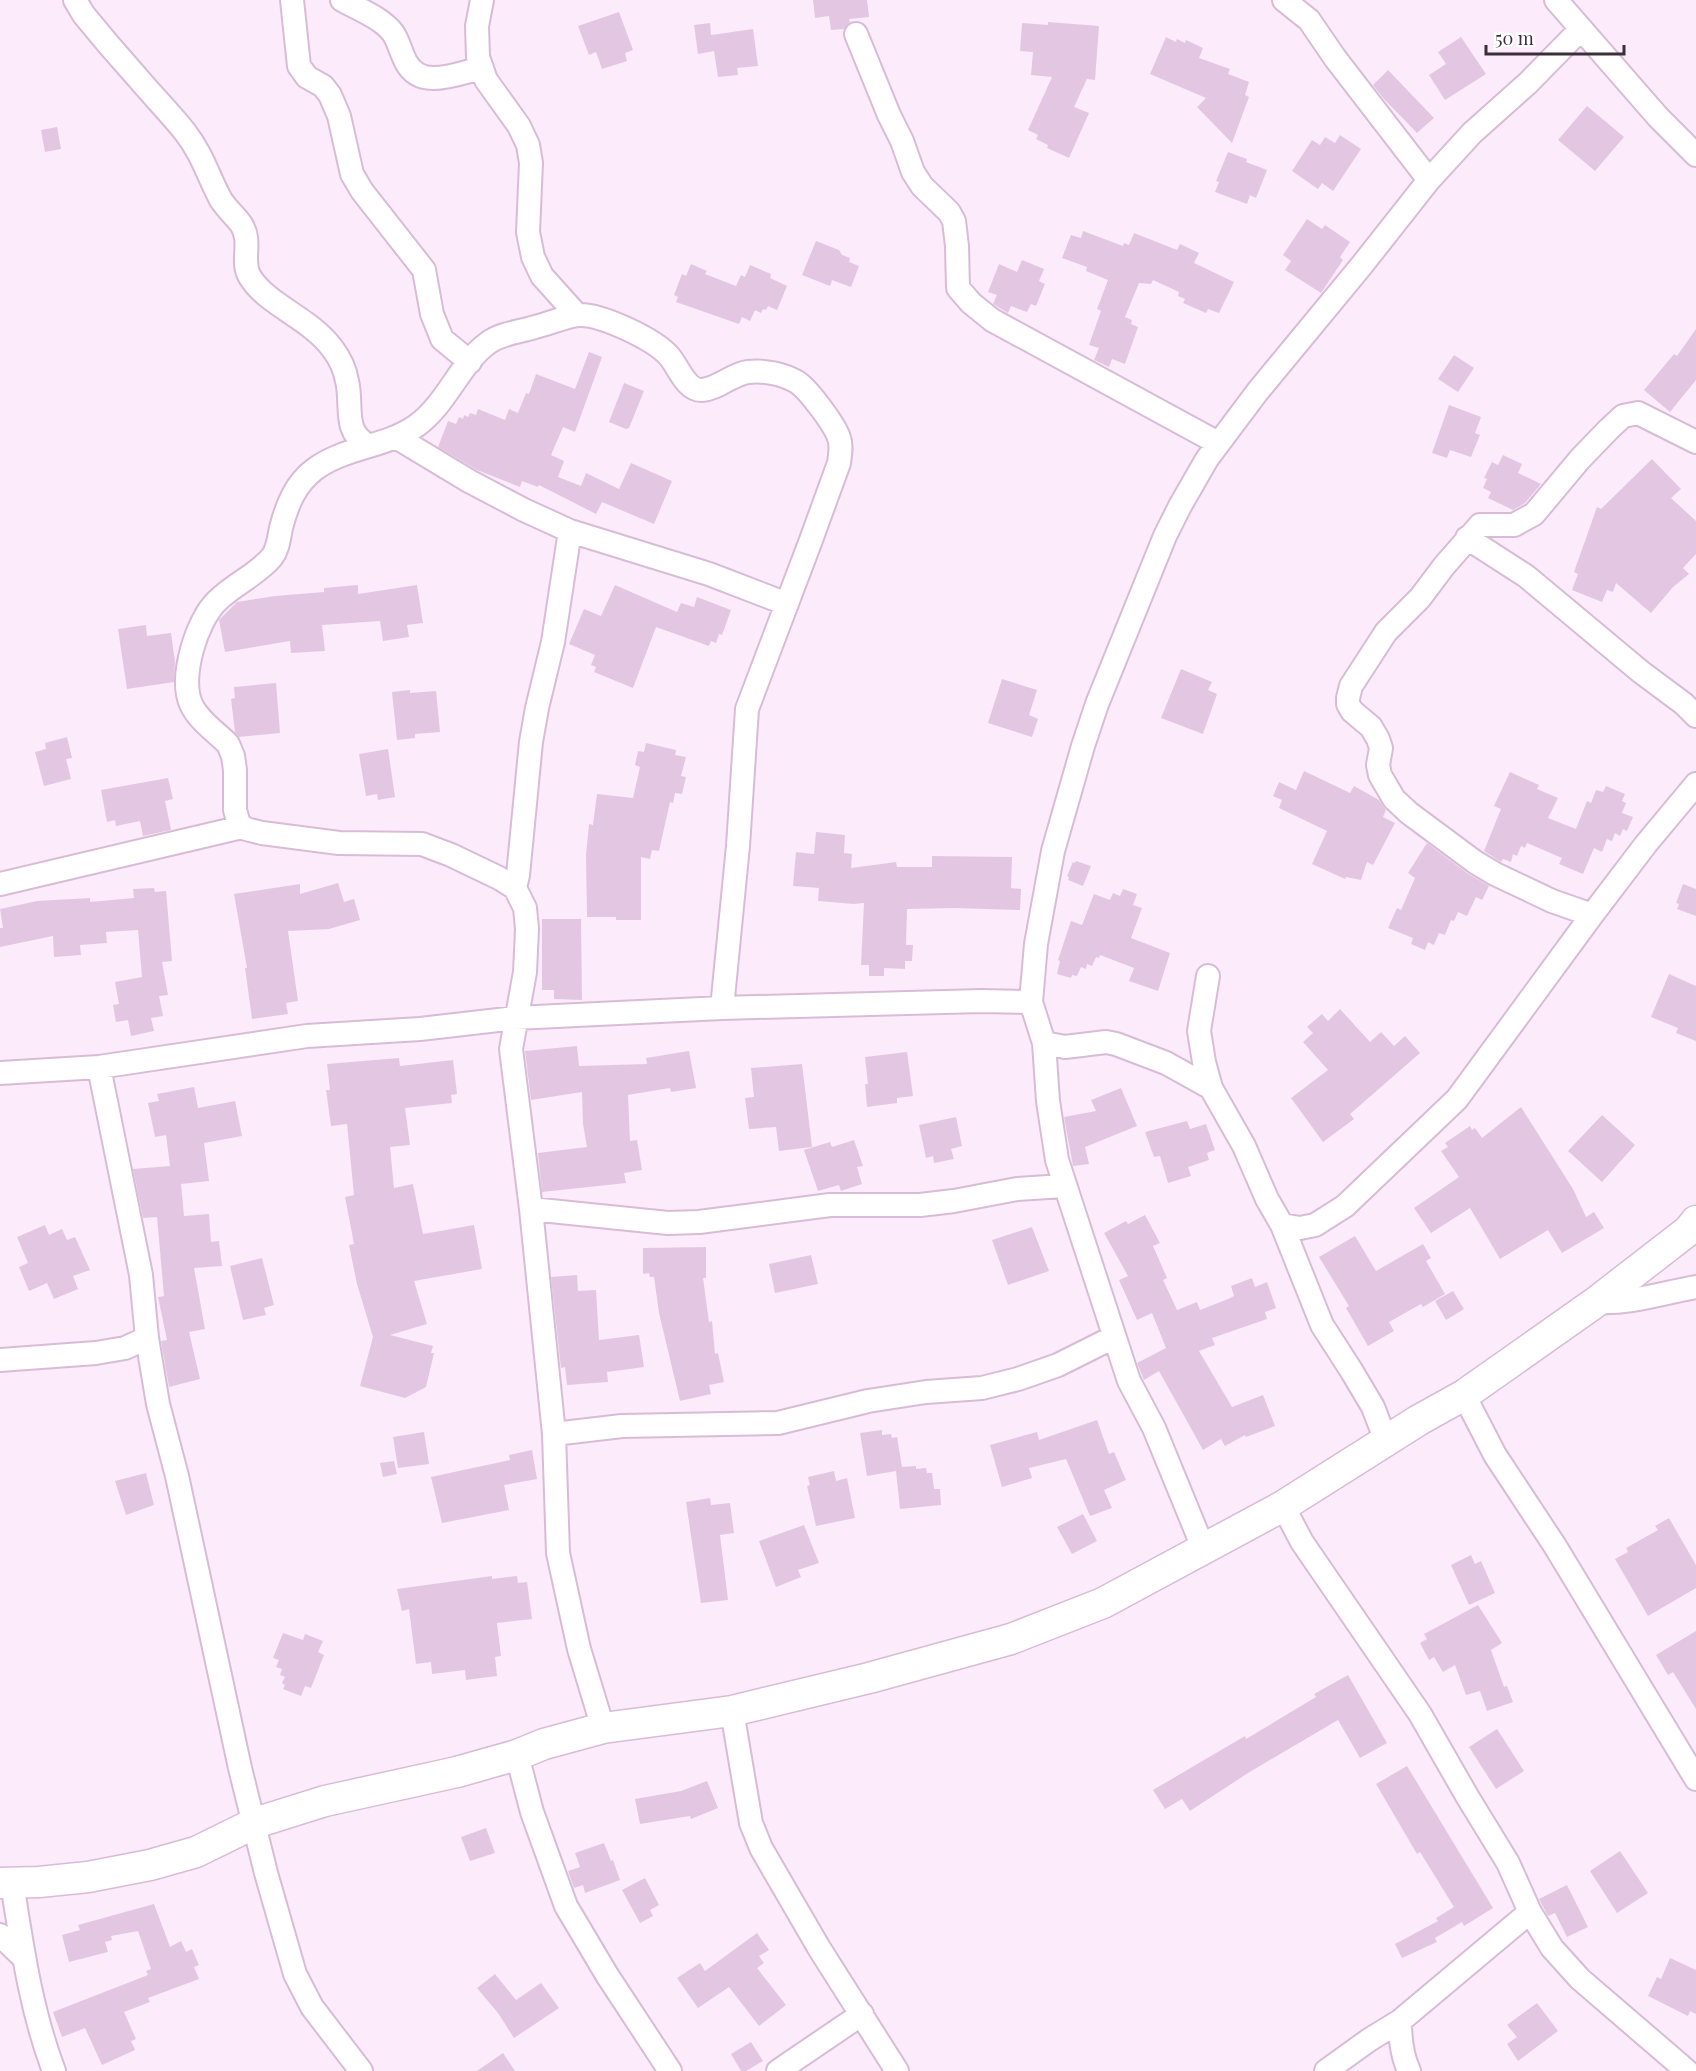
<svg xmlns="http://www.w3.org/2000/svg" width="1696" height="2071" font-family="'Playfair Display',serif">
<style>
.building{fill:#e3c7e2}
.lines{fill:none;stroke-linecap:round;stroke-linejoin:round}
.minor-casing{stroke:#d8bcd7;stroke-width:26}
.major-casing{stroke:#d8bcd7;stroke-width:33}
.minor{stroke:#fff;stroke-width:22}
.major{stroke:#fff;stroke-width:30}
</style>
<rect width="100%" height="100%" fill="#fcebfb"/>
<path class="building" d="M813 0H867L869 17 849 19 850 22 844 29 831 30 829 16 815 18Z
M619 12 633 50 625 53 627 61 602 69 596 52 589 55 578 26Z
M1048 22 1099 26 1095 80 1087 79 1074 107 1089 113 1069 158 1047 148 1048 145 1036 139 1038 135 1028 130 1052 77 1031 75 1033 52 1020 51 1022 23 1048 25Z
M710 23 711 35 753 29 758 66 737 68 738 75 718 77 714 51 698 54 694 25Z
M1166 37 1176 42 1177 39 1185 43 1186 40 1203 48 1199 58 1230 69 1228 74 1249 82 1245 95 1249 97 1232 143 1197 107 1206 98 1150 74Z
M1461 37 1486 74 1445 100 1429 75 1446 64 1438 52Z
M1388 70 1434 118 1417 133 1384 99 1373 85Z
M1587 106 1624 137 1595 171 1558 140Z
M57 127 61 149 45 152 41 130Z
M1340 135 1361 149 1333 191 1322 183 1318 189 1292 171 1312 140 1320 145 1325 137 1335 143Z
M1228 152 1247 159 1246 162 1267 170 1256 198 1250 195 1247 204 1215 192 1219 182 1216 181Z
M1307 219 1322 229 1325 225 1350 242 1340 257 1343 260 1321 293 1285 270 1291 261 1283 255Z
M1083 231 1123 246 1124 243 1129 245 1134 233 1177 250 1180 244 1199 253 1194 263 1234 282 1219 313 1208 309 1206 313 1183 303 1185 299 1178 296 1179 292 1153 280 1151 284 1139 283 1125 317 1132 320 1131 324 1138 327 1125 364 1112 359 1109 367 1094 360 1099 348 1089 345 1101 311 1097 309 1108 280 1086 271 1087 267 1062 258 1071 235 1081 238Z
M816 241 839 250 842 255 850 258 849 262 859 266 851 287 832 280 830 286 802 275Z
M1022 260 1044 269 1039 281 1045 284 1036 306 1031 304 1027 312 1011 306 1008 313 993 304 997 295 988 292 999 264 1017 272Z
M691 264 707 271 705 274 736 286 741 275 745 277 750 265 771 274 770 278 787 286 777 310 768 306 766 310 763 309 761 313 755 310 750 321 742 317 739 324 676 302 678 297 674 295 682 274 686 276Z
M1696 329V380L1670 412 1644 390 1674 354 1677 356Z
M589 352 602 357 575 432 563 427 551 455 564 461 558 477 581 486 586 473 619 489 631 463 672 481 654 524 602 502 596 514 539 485 538 487 522 481 520 487 477 470 438 447 448 421 456 424 459 417 463 419 464 415 468 417 470 413 476 415 478 409 505 420 509 409 518 413 526 393 529 394 536 374 575 389Z
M1454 355 1474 368 1458 392 1438 379Z
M624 383 644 391 629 428 626 429 609 422Z
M1449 405 1481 417 1475 433 1480 435 1471 457 1450 450 1447 458 1432 453Z
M1503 455 1522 464 1518 473 1541 484 1525 503 1513 510 1488 498 1491 492 1483 488 1487 479 1484 478 1492 462 1498 465Z
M1652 459 1681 489 1671 498 1696 521V554L1683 568 1689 574 1673 587 1651 613 1616 583 1613 592 1607 590 1602 602 1572 590 1578 574 1574 572 1597 507 1601 509Z
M358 585V594L417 585 423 623 407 625 409 637 383 641 380 621 322 625 325 651 291 653 290 641 225 652 219 620 237 602 275 596 324 592V588Z
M615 585 677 612 681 603 694 607 697 597 731 610 722 635 719 634 716 643 711 641 709 646 656 627 633 688 594 672 596 667 591 665 595 655 569 644 584 609 601 616Z
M146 625 147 636 171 633 175 662 174 682 127 689 118 629Z
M1181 669 1212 682 1208 690 1217 694 1203 734 1161 718Z
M1002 679 1037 690 1029 715 1038 719 1032 737 988 723Z
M276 683 280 733 239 737 235 732 231 699 235 698 234 687Z
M410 690V693L436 691 440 732 415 734V738L397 740 392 692Z
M67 737 72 758 66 759 71 779 44 786 35 752 46 749 45 743Z
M646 743 676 750 675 755 686 757 681 776 686 777 682 794 675 793 673 803 670 802 659 851 652 850 650 859 641 857V920H616V917H587L586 855 589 824 593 825 597 794 633 798 640 767 635 765 638 751 644 752Z
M388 749 395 797 378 800 377 794 366 796 359 754Z
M1304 771 1350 793 1354 786 1379 800 1386 810 1383 817 1395 823 1373 865 1367 862 1361 880 1346 877 1345 879 1312 864 1327 831 1279 808 1282 800 1273 796 1279 782 1296 790Z
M1510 772 1539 785 1537 789 1558 798 1548 818 1576 829 1587 801 1591 803 1596 790 1603 792 1606 786 1625 794 1622 801 1626 803 1622 813 1633 817 1627 831 1623 829 1620 836 1615 833 1612 841 1607 839 1602 852 1594 848 1583 874 1559 864 1562 858 1527 843 1525 848 1521 846 1517 856 1513 854 1511 862 1503 859 1501 862 1484 851 1501 809 1494 806Z
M168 778 173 799 165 801 171 830 143 836 140 821 116 826 115 820 107 822 101 790Z
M816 832 845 835 844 853 852 854 851 868 896 862 897 867H932V856L1012 857 1011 888 1021 889 1020 910 955 908 907 909 906 945H913L912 961H905V969L884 968V976H869V965H861L864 903 854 904 818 901 819 888 793 886 796 852 814 854Z
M1427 843 1467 873 1489 886 1482 900 1476 897 1467 916 1458 912 1454 921 1451 920 1445 935 1439 933 1434 945 1428 942 1425 950 1411 944 1413 938 1388 928 1397 908 1401 910 1415 878 1408 873Z
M1076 861 1091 866 1083 886 1068 880 1069 877 1067 876 1073 862 1075 863Z
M338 883 344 902 354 899 360 920 329 929 288 931 298 1001 286 1003 288 1014 252 1019 245 968H247L234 894 300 884V894Z
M1683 884 1696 889V916L1677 909 1679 904 1676 903Z
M154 888 155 892 166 891 172 961 162 962 168 995 159 996 163 1016 151 1018 154 1031 131 1036 128 1020 116 1022 113 1005 119 1004 115 982 142 977 138 930 106 932 107 943 80 945 81 955 54 957 53 936 0 947V928H3L0 909 37 901 90 898V902L134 898 133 889Z
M1123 889 1137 894 1133 905 1142 908 1131 938 1170 953 1158 991 1129 981 1134 968 1100 955 1099 958 1096 957 1092 966 1087 964 1086 969 1081 967 1077 976 1072 975 1071 978 1057 974 1060 961 1058 960 1071 921 1082 925 1094 894 1110 900 1113 893 1120 896Z
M542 919H581L582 1000 554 999V990H542Z
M1669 974 1696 986V1041L1676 1033 1678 1028 1651 1017Z
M1340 1009 1370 1042 1381 1032 1394 1046 1405 1036 1420 1053 1350 1114 1354 1119 1323 1142 1291 1098 1328 1070 1303 1042 1313 1033 1307 1027 1322 1014 1328 1021Z
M577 1046 579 1066 647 1064 646 1058 689 1051 696 1088 671 1092 670 1088 628 1095 630 1141 637 1140 642 1170 624 1173 626 1183 542 1192 538 1153 587 1147 583 1124 582 1092 531 1100 525 1051Z
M907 1052 913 1096 897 1098V1103L867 1107 865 1084H868L865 1057Z
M399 1058 400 1066 453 1060 457 1094 451 1095 452 1103 405 1108 410 1145 390 1147 394 1188 413 1184 423 1234 474 1225 482 1269 414 1281 427 1324 390 1335 433 1346 431 1353H434L426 1387 405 1398 360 1386 373 1337 357 1284 349 1245 354 1244 345 1197 354 1195 347 1124 331 1126 326 1090H330L327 1064Z
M802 1064 812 1147 779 1151 776 1127 749 1129 745 1098 754 1097 751 1068Z
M194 1087 198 1108 235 1101 242 1136 204 1143 209 1181 181 1184 184 1216 209 1214 211 1242 219 1241 222 1266 194 1268 205 1329 189 1332 200 1379 169 1387 161 1341 167 1340 158 1297 164 1296 157 1217 143 1218 133 1169 170 1166 166 1135 155 1137 148 1103 159 1101 157 1094Z
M1121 1088 1137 1126 1085 1147 1089 1164 1073 1166 1064 1117 1096 1111 1091 1100Z
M1521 1107 1573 1189 1586 1217 1594 1212 1604 1228 1562 1253 1548 1230 1500 1259 1470 1208 1431 1233 1414 1208 1459 1177 1441 1151 1448 1147 1445 1143 1470 1126 1472 1130 1475 1128 1482 1138Z
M1602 1115 1635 1145 1602 1182 1568 1151Z
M956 1117 962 1146 951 1149 954 1159 934 1163 933 1156 926 1158 919 1125Z
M1187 1121 1190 1129 1206 1124 1215 1150 1207 1153 1209 1160 1188 1167 1191 1176 1168 1183 1160 1156 1154 1157 1145 1132Z
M854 1140 863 1166 857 1167 862 1184 841 1191 839 1185 818 1191 804 1150 830 1142 832 1147Z
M1145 1215 1160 1243 1153 1246 1167 1278 1163 1280 1177 1310 1197 1302 1200 1310 1228 1299 1234 1296 1231 1286 1252 1278 1255 1287 1267 1282 1276 1308 1265 1312 1267 1319 1212 1338 1215 1345 1199 1351 1232 1407 1263 1395 1275 1426 1246 1437 1245 1435 1225 1446 1221 1439 1203 1450 1159 1371 1144 1380 1137 1363 1166 1348 1152 1313 1137 1320 1119 1280 1128 1276 1104 1233 1126 1221 1128 1224Z
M45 1225 49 1235 62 1229 67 1240 75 1237 90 1270 73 1276 78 1289 54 1299 47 1283 29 1291 19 1267 28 1263 17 1237Z
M1032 1227 1049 1271 1008 1285 992 1240Z
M1355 1236 1376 1271 1423 1244 1431 1258 1426 1261 1445 1294 1423 1307 1421 1304 1389 1322 1394 1331 1368 1346 1346 1308 1349 1306 1319 1257Z
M706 1247V1278H703L709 1322 712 1321 715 1354 718 1353 724 1382 709 1385 711 1394 680 1401 659 1313 654 1277H650L649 1273 643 1274V1248Z
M811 1255 818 1284 775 1293 769 1264Z
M262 1258 274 1305 264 1308 266 1315 243 1320 230 1266Z
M577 1275 578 1291 596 1290 599 1340 639 1335 644 1367 607 1372 608 1382 567 1385 565 1367 561 1368 551 1277Z
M1453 1291 1464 1309 1446 1320 1435 1301Z
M1097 1420 1109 1454 1114 1452 1126 1480 1104 1490 1112 1508 1090 1516 1066 1459 1029 1468 1032 1478 1002 1487 990 1445 1037 1432 1039 1440Z
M882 1430V1435L891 1434 892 1438 897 1437 902 1467 916 1466V1469L926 1468 927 1473H932L934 1489H940L941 1505 900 1509 896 1471 867 1476 860 1433Z
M424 1432 429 1464 398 1468 393 1437Z
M532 1450 537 1479 504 1485 509 1510 442 1523 431 1477 510 1460 509 1455Z
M394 1461 397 1474 383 1477 380 1463Z
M834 1471 836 1481 847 1478 855 1518 816 1526 807 1486 810 1485 808 1477Z
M146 1473 154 1505 126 1515 115 1481Z
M710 1498 711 1505 730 1503 734 1533 720 1535 728 1600 701 1603 686 1502Z
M1083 1514 1097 1541 1072 1554 1057 1527Z
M1669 1518 1696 1565V1588L1648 1616 1615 1559 1628 1552 1626 1548 1658 1530 1655 1526Z
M804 1525 819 1563 798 1570 801 1577 776 1587 759 1541Z
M1471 1555 1475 1564 1481 1561 1495 1593 1469 1605 1451 1565Z
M492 1576V1579L517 1576 518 1583 527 1582 532 1619 497 1623 501 1656 495 1657 497 1676 466 1680 465 1670 432 1674 431 1662 416 1664 409 1609 402 1611 397 1589Z
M1478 1605 1502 1643 1491 1650 1504 1687 1507 1686 1513 1702 1487 1711 1480 1691 1466 1695 1455 1665 1443 1672 1434 1657 1429 1660 1420 1643 1427 1639 1424 1634Z
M1696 1631V1709L1673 1672 1668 1675 1656 1655Z
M283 1633 303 1640 305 1634 323 1641 318 1652 324 1655 311 1688 305 1686 301 1696 283 1689 285 1685 282 1683 285 1677 280 1675 282 1669 276 1667 279 1660 273 1658Z
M1348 1675 1387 1743 1360 1758 1338 1720 1248 1773 1190 1811 1182 1799 1165 1809 1153 1790 1245 1736 1246 1739 1316 1697 1314 1694Z
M1497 1729 1524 1771 1496 1789 1469 1747Z
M1407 1766 1493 1908 1464 1926 1462 1922 1435 1938 1437 1942 1402 1958 1395 1944 1438 1921 1436 1918 1454 1907 1420 1852 1417 1854 1376 1784Z
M707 1781 718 1808 691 1819 690 1816 640 1824 635 1799 681 1791Z
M486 1828 495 1853 470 1861 461 1837Z
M604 1843 611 1861 613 1860 620 1880 585 1893 583 1885 574 1888 568 1871 580 1867 575 1853Z
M1620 1851 1648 1893 1617 1913 1590 1871Z
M645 1878 659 1905 650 1910 653 1916 640 1923 622 1890Z
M1567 1885 1588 1927 1567 1937 1555 1913 1548 1916 1539 1899Z
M154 1904 170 1947 181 1941 186 1952 192 1949 199 1965 194 1967 199 1979 148 1998 150 2002 124 2012 136 2039 131 2041 135 2050 102 2065 85 2028 62 2037 53 2012 148 1975 146 1971 151 1969 138 1931 111 1936 112 1940 105 1942 108 1952 69 1962 62 1935 80 1930 78 1925Z
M757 1933 769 1950 759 1956 764 1963 757 1968 786 2005 759 2026 729 1987 698 2008 677 1978 700 1963 705 1971Z
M1670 1958 1696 1970V2014L1690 2011 1688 2016 1648 1996 1657 1977 1661 1979Z
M495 1974 516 2000 541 1983 559 2008 514 2038 498 2013 477 1988Z
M1537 2003 1558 2031 1518 2061 1507 2044 1517 2037 1507 2025Z
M751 2042 763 2061 746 2071H741L731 2054Z
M503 2053 515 2071H477Z"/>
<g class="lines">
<defs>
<path id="minor" d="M75 0 84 15C101 36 119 57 137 77 153 96 170 113 185 132 203 155 208 176 221 200 227 209 235 216 241 224 253 242 240 261 250 277 267 305 310 318 332 348 339 357 345 369 347 381 353 404 342 432 368 445
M292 0 299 66 307 77 323 86 330 95 339 116 352 174 362 191 424 270 432 314 442 339 470 362
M342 0C358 9 382 18 393 33 399 42 401 53 406 62 421 91 458 73 482 68
M482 0 477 26 478 57 486 80 519 126 528 145 531 163 528 232 533 257 542 276 577 315
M1284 0 1309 20 1335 58 1429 180
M1556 0 1658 117 1696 155
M856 34 889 115 902 141 913 172 922 186 949 212 954 221 957 246 958 288 971 303 992 320 1218 443
M396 437 469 481 524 510 570 531 709 574 787 604
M1467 538 1526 576 1641 672 1684 704 1696 716
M0 884 242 827
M515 888 518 875 531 742 537 708 553 642 570 531
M1592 915 1552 901 1495 874 1475 862 1409 813 1394 799 1380 775 1378 765 1381 748 1378 739 1371 727 1352 711 1348 704V698L1351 686 1386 632 1420 598 1444 566 1480 525H1514L1534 514 1580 459 1609 429 1623 416 1638 413 1696 442
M1208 976 1199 1031 1204 1062 1211 1088 1244 1146 1267 1199 1282 1225 1322 1325 1351 1370 1373 1407 1386 1441
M1044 1043 1065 1047 1106 1042 1116 1044 1166 1063 1211 1088
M99 1067 141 1275 147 1338 158 1404 177 1476 240 1768 266 1873 295 1974 312 2007 361 2071
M0 1073 99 1067 307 1036 420 1029 515 1018 722 1008 981 1001 1031 1002
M531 1209 668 1223 699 1222 830 1205H920L954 1201 1017 1189 1064 1186
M1282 1225 1300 1228 1315 1225 1345 1206 1457 1099 1592 915 1646 844 1696 784
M1596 1302C1631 1304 1662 1293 1696 1287
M0 1360 96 1353 125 1348 147 1338
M1464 1395 1495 1455 1555 1546 1696 1779
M554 1434 622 1426 778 1423 868 1401 926 1392 982 1388 1018 1379 1058 1365 1114 1337
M1283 1506 1302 1542 1420 1714 1467 1796 1508 1863 1530 1912 1552 1948 1580 1979 1687 2071
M1204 1550 1154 1428 1129 1381 1057 1160 1048 1101 1044 1043 1031 1002 1036 944 1053 851 1083 746 1097 704 1165 536 1180 506 1207 459 1258 391 1362 265 1429 180 1472 133 1528 83 1581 29
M732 1711 751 1823 761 1848 819 1948 897 2071
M603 1728 579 1649 558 1553 554 1434 531 1209 511 1049 525 972 527 929 525 908 515 888 499 878 451 855 422 844 339 843 262 833 246 829 239 824 235 810V770L233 756 228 744C216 732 198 720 191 704 179 677 197 620 217 601 234 584 257 575 272 557 278 549 279 538 281 528 287 505 295 484 315 469 345 447 386 447 416 426 447 404 460 363 488 343 501 333 520 332 535 327 549 324 565 316 579 315 601 314 654 339 669 356 678 366 686 391 702 390 718 389 732 374 748 372 764 370 783 374 797 382 808 389 835 425 839 438 842 446 840 455 839 463L811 540 747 709 738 846 722 1008
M517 1755 532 1812 566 1906 607 1975 670 2071
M12 1883C22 1946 31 2011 54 2071
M0 1935 24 1958
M1400 2021C1400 2038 1402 2056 1409 2071
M778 2071 862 2014
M1326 2071 1369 2040 1400 2021 1530 1912"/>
<path id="major" d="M0 1883 39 1882 88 1877 150 1865 196 1852 255 1823 325 1801 457 1772 517 1755 544 1744 603 1728 732 1711 869 1678 1011 1639 1103 1603 1283 1506 1419 1420 1464 1395 1596 1302 1689 1230 1696 1221"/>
</defs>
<use href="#minor" class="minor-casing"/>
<use href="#major" class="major-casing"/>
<use href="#minor" class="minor"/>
<use href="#major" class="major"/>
</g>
<path d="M1486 45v9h138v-9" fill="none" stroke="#3a2f3a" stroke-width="3"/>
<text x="1495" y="45" font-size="18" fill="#3a2f3a" stroke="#ffffff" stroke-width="4.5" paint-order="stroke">50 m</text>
</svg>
